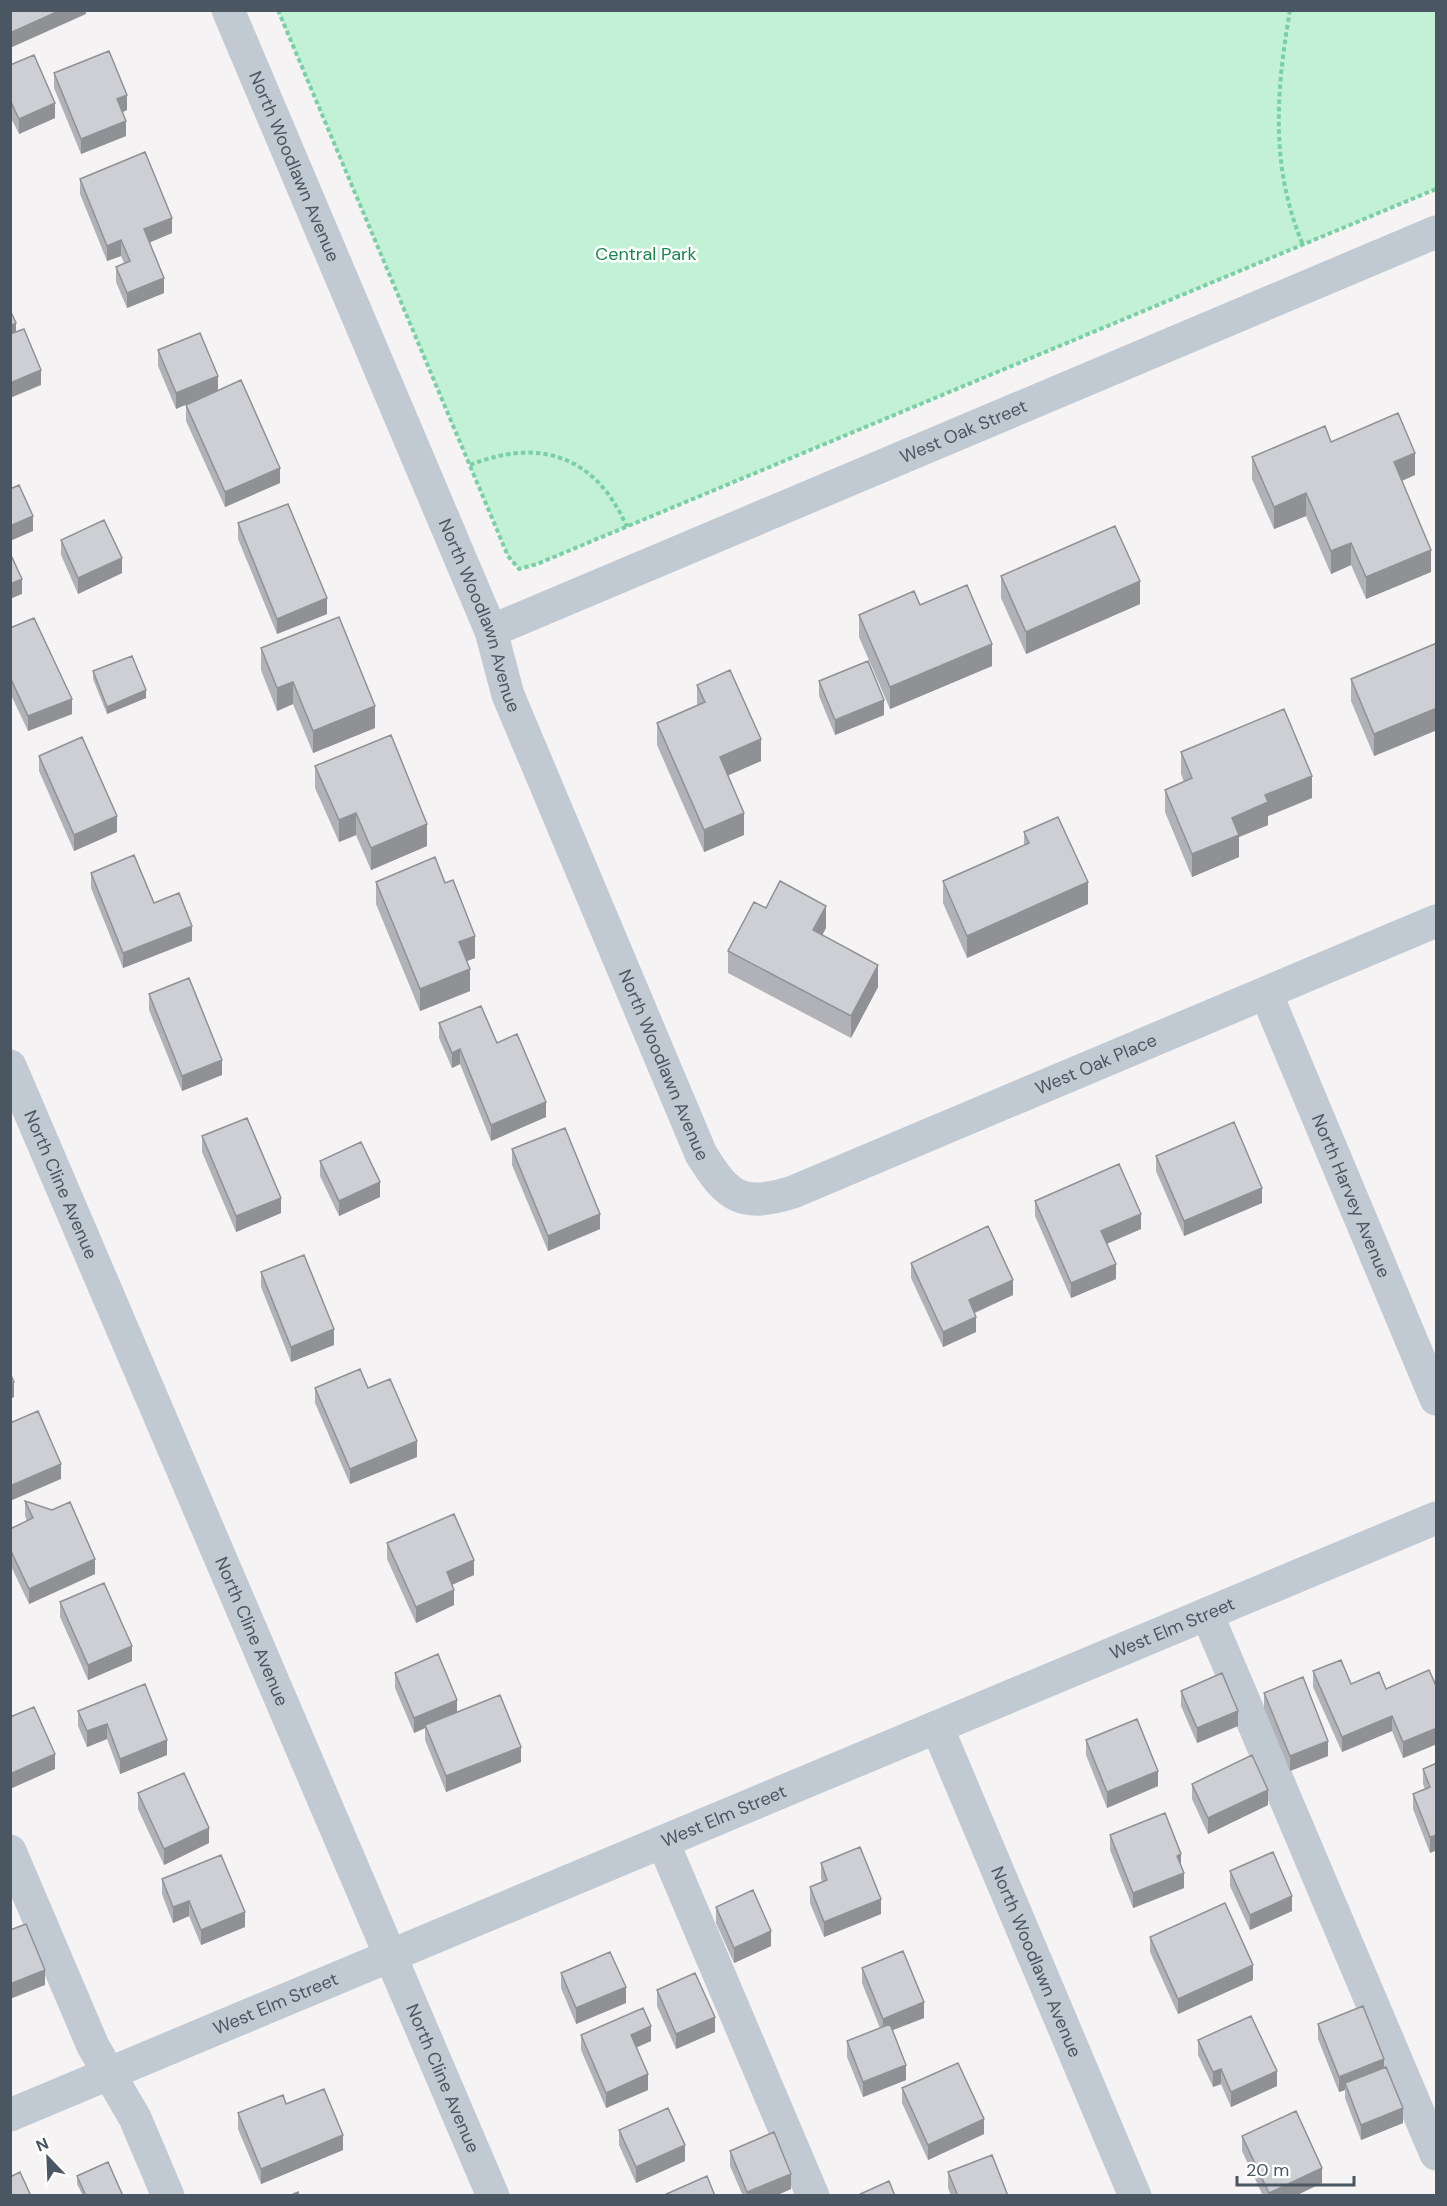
<svg xmlns="http://www.w3.org/2000/svg" width="1447" height="2206" font-family="'DM Sans',sans-serif">
<style>
.green{fill:#c3f1d5}
.lines{fill:none;stroke-linecap:round;stroke-linejoin:round}
.path{stroke:#7ad0a6;stroke-width:4;stroke-dasharray:4.5 3;stroke-linecap:butt}
.minor{stroke:#c1cad2;stroke-width:33}
.wall{fill:#b0b2b7}
.shaded-wall{fill:#909195}
.building{fill:#cdcfd5;stroke:#909195;stroke-width:1.5}
.labels{text-anchor:middle;dominant-baseline:central;stroke-width:5;stroke-linejoin:round;paint-order:stroke}
.street-label{font-size:18px;fill:#4a5661;stroke:#fff}
.park-label{font-size:18px;fill:#17864f;stroke:#fff}
</style>
<rect width="100%" height="100%" fill="#f5f3f3"/>
<path class="green" d="M278 11H1436V189L537 564 519 569 508 556Z"/>
<g class="lines">
<path class="path" d="M278 10 508 556 519 569 537 564 1436 189
M1290 10C1276 92 1270 167 1303 245
M470 465C540 437 596 456 627 527"/>
<g class="minor">
<path id="s1" d="M228 10 491 631 508 695 701 1154C728 1198 742 1208 793 1192L1436 921"/>
<path id="s2" d="M491 631 1436 232"/>
<path id="s3" d="M1266 993 1436 1399"/>
<path id="s4" d="M10 1066 493 2196"/>
<path d="M1207 1614 1436 2154"/>
<path id="s5" d="M937 1727 1135 2196"/>
<path d="M663 1842 813 2196"/>
<path d="M10 1851 93 2046 135 2118 168 2196"/>
<path id="s6" d="M10 2115 1436 1518"/>
</g>
</g>
<path class="wall" d="M10 65 55 118 19 134 10 116Z
M54 73 127 110 122 112 126 136 81 154 54 88Z
M80 179 172 233 149 242 164 293 127 308 116 282V267L124 263 121 256 107 261 80 194Z
M200 333 176 409 158 366V350Z
M186 405 280 483 225 507 186 421Z
M1331 442 1415 475 1402 481 1431 572 1366 599 1351 565 1331 574 1306 516 1274 529 1252 479V457Z
M238 523 327 614 277 634 238 539Z
M61 540 122 573 78 594 61 555Z
M1001 576 1140 604 1026 654 1001 598Z
M920 605 992 666 890 709 859 637V615Z
M10 628 72 714 28 731 10 693Z
M1437 643V730L1374 756 1351 701V679Z
M261 648 375 728 313 753 293 704 277 711 261 670Z
M93 671 146 698 107 714 93 679Z
M819 681 884 715 835 735 819 696Z
M697 685 761 761 728 775 744 835 704 852 657 745V723L697 706Z
M1181 752 1312 798 1268 816V825L1239 837V857L1192 877 1165 812V790L1184 782 1181 774Z
M39 756 117 832 74 851 39 771Z
M315 766 427 846 371 870 356 835 339 842 315 788Z
M1024 832 1088 904 967 958 943 903V881L1024 845Z
M91 873 154 903 192 941 123 968 91 888Z
M376 882 475 958 467 961 470 991 420 1011 376 904Z
M766 908 826 928 822 935 878 987 851 1038 728 973V951Z
M149 994 222 1075 182 1091 149 1010Z
M439 1023 546 1117 491 1141 460 1064 452 1068 439 1038Z
M202 1136 281 1213 236 1232 202 1152Z
M512 1149 600 1229 548 1251 512 1165Z
M1156 1156 1262 1203 1184 1236 1156 1171Z
M320 1161 380 1197 339 1216 320 1176Z
M1035 1201 1141 1229 1107 1244 1116 1279 1071 1298 1035 1216Z
M911 1263 1013 1295 975 1313 976 1332 943 1347 911 1278Z
M261 1272 334 1345 291 1362 261 1287Z
M315 1388H368L417 1457 350 1484 315 1403Z
M25 1501 95 1574 29 1604 10 1564V1529L27 1521 25 1516Z
M387 1543 474 1575 452 1585 454 1605 416 1623 387 1559Z
M60 1602 132 1661 88 1680 60 1617Z
M1313 1671 1351 1684 1386 1689 1437 1688V1744L1403 1758 1392 1731 1342 1752 1313 1687Z
M395 1673 457 1712 521 1762 446 1792 425 1740V1728L414 1733 395 1688Z
M1181 1691 1238 1726 1197 1743 1181 1706Z
M1264 1693 1328 1756 1290 1771 1264 1708Z
M78 1711 167 1755 120 1774 107 1739 87 1747 78 1726Z
M1086 1740 1158 1786 1107 1808 1086 1755Z
M1437 1763 1430 1853 1413 1809V1794L1425 1789 1423 1784V1769Z
M1192 1784 1268 1805 1208 1834 1192 1799Z
M138 1793 209 1843 164 1865 138 1809Z
M1110 1835 1181 1865 1184 1888 1133 1908 1110 1850Z
M821 1863 881 1914 824 1937 810 1903V1887L822 1882 821 1878Z
M1230 1871 1292 1911 1250 1930 1230 1886Z
M162 1879 245 1927 201 1945 189 1916 173 1923 162 1894Z
M716 1907 771 1946 734 1963 716 1923Z
M1150 1937 1253 1980 1178 2014 1150 1952Z
M862 1968 924 2018 892 2030 906 2080 863 2097 847 2057V2041L880 2028 862 1983Z
M561 1973 626 2003 576 2024 561 1988Z
M657 1990 715 2032 676 2049 657 2006Z
M1318 2024 1384 2068 1403 2123 1361 2140 1345 2098V2090L1339 2092 1318 2039Z
M581 2035 651 2041 636 2047 648 2090 606 2108 581 2050Z
M1198 2040 1277 2086 1231 2107 1221 2084 1213 2087 1198 2055Z
M902 2088 984 2134 928 2160 902 2103Z
M286 2104 343 2150 261 2184 238 2129V2113Z
M619 2130 685 2161 636 2183 619 2145Z
M1242 2136 1322 2183 1295 2196H1263L1242 2151Z
M730 2151 791 2189 775 2196H743L730 2166Z
M948 2172 1008 2196H951L948 2188Z
M77 2176 123 2196H83L77 2184Z"/>
<path class="shaded-wall" d="M61 10H86V14L10 48V33Z
M127 95V110L117 115V99Z
M55 103V118L19 134V119Z
M126 121V136L81 154V139Z
M172 218V233L144 245V229Z
M121 240V256L107 261V246Z
M164 278V293L127 308V293Z
M16 323V338L10 341V326Z
M41 370V385L10 398V383Z
M218 376V391L176 409V393Z
M1415 453V475L1394 484V462Z
M280 468V483L225 507V492Z
M1306 493V516L1274 529V507Z
M33 516V531L10 541V526Z
M1351 543V565L1331 574V551Z
M1431 550V572L1366 599V577Z
M122 558V573L78 594V578Z
M22 579V594L10 599V584Z
M1140 581V604L1026 654V632Z
M327 598V614L277 634V619Z
M992 644V666L890 709V687Z
M293 682V704L277 711V688Z
M146 690V698L107 714V707Z
M72 699V714L28 731V716Z
M884 700V715L835 735V720Z
M375 706V728L313 753V731Z
M1437 708V730L1374 756V734Z
M761 739V761L720 779V757Z
M1312 776V798L1268 816V825L1239 837V857L1192 877V854L1232 818 1265 795Z
M356 813V835L339 842V820Z
M744 813V835L704 852V830Z
M117 816V832L74 851V835Z
M427 824V846L371 870V848Z
M1088 882V904L967 958V936Z
M826 906V928L813 952V930Z
M192 926V941L123 968V953Z
M475 936V958L459 964V942Z
M878 965V987L851 1038V1016Z
M470 969V991L420 1011V989Z
M460 1049V1064L452 1068V1053Z
M222 1060V1075L182 1091V1076Z
M546 1102V1117L491 1141V1125Z
M380 1182V1197L339 1216V1201Z
M1262 1188V1203L1184 1236V1221Z
M281 1198V1213L236 1232V1216Z
M600 1214V1229L548 1251V1236Z
M1141 1214V1229L1101 1246V1231Z
M1116 1264V1279L1071 1298V1283Z
M1013 1280V1295L969 1315V1300Z
M976 1317V1332L943 1347V1332Z
M334 1329V1345L291 1362V1347Z
M14 1382V1397L10 1399V1383Z
M417 1441V1457L350 1484V1469Z
M61 1464V1479L10 1501V1486Z
M95 1559V1574L29 1604V1589Z
M474 1560V1575L447 1587V1572Z
M454 1590V1605L416 1623V1607Z
M132 1646V1661L88 1680V1665Z
M457 1700V1715L425 1725V1728L414 1733V1718Z
M1238 1711V1726L1197 1743V1728Z
M1392 1716V1731L1342 1752V1737Z
M107 1724V1739L87 1747V1731Z
M1437 1728V1744L1403 1758V1742Z
M167 1740V1755L120 1774V1759Z
M1328 1741V1756L1290 1771V1756Z
M521 1747V1762L446 1792V1776Z
M55 1754V1769L10 1789V1774Z
M1158 1771V1786L1107 1808V1792Z
M1268 1790V1805L1208 1834V1818Z
M209 1828V1843L164 1865V1849Z
M1437 1835V1850L1430 1853V1837Z
M1181 1854V1870L1177 1856Z
M1184 1873V1888L1133 1908V1893Z
M1292 1896V1911L1250 1930V1915Z
M881 1899V1914L824 1937V1922Z
M189 1901V1916L173 1923V1907Z
M245 1912V1927L201 1945V1930Z
M771 1931V1946L734 1963V1948Z
M1253 1965V1980L1178 2014V1999Z
M45 1970V1985L10 1999V1984Z
M626 1987V2003L576 2024V2008Z
M924 2002V2018L883 2034V2019Z
M715 2017V2032L676 2049V2034Z
M651 2026V2041L631 2050V2035Z
M1384 2059V2074L1345 2083V2090L1339 2092V2077Z
M906 2065V2080L863 2097V2082Z
M1221 2069V2084L1213 2087V2072Z
M1277 2071V2086L1231 2107V2092Z
M648 2074V2090L606 2108V2093Z
M1403 2108V2123L1361 2140V2125Z
M984 2119V2134L928 2160V2145Z
M343 2135V2150L261 2184V2169Z
M685 2145V2161L636 2183V2167Z
M1322 2168V2183L1295 2196H1269V2193Z
M791 2174V2189L775 2196H747V2192Z"/>
<path class="building" d="M10 10H61L10 33Z
M109 51 127 95 117 99 126 121 81 139 54 73Z
M34 55 55 103 19 119 10 100V65Z
M145 152 172 218 144 229 164 278 127 293 116 267 130 261 121 240 107 246 80 179Z
M10 310 16 323 10 326Z
M24 329 41 370 10 383V334Z
M200 333 218 376 176 393 158 350Z
M241 380 280 468 225 492 186 405Z
M1398 413 1415 453 1394 462 1431 550 1366 577 1351 543 1331 551 1306 493 1274 507 1252 457 1325 426 1331 442Z
M19 485 33 516 10 526V489Z
M288 504 327 598 277 619 238 523Z
M104 520 122 558 78 578 61 540Z
M1115 526 1140 581 1026 632 1001 576Z
M10 553 22 579 10 584Z
M967 585 992 644 890 687 859 615 914 591 920 605Z
M339 617 375 706 313 731 293 682 277 688 261 648Z
M34 618 72 699 28 716 10 677V628Z
M1437 643V708L1374 734 1351 679Z
M132 656 146 690 107 707 93 671Z
M868 661 884 700 835 720 819 681Z
M730 670 761 739 720 757 744 813 704 830 657 723 705 702 697 685Z
M1284 709 1312 776 1265 795 1268 802 1232 818 1239 835 1192 854 1165 790 1192 778 1181 752Z
M391 735 427 824 371 848 356 813 339 820 315 766Z
M82 737 117 816 74 835 39 756Z
M1058 817 1088 882 967 936 943 881 1029 843 1024 832Z
M134 855 154 903 179 893 192 926 123 953 91 873Z
M435 857 445 883 453 880 475 936 459 942 470 969 420 989 376 882Z
M780 881 826 906 813 930 878 965 851 1016 728 951 754 902 766 908Z
M189 978 222 1060 182 1076 149 994Z
M481 1006 497 1043 517 1034 546 1102 491 1125 460 1049 452 1053 439 1023Z
M247 1118 281 1198 236 1216 202 1136Z
M1234 1122 1262 1188 1184 1221 1156 1156Z
M565 1128 600 1214 548 1236 512 1149Z
M361 1142 380 1182 339 1201 320 1161Z
M1119 1164 1141 1214 1101 1231 1116 1264 1071 1283 1035 1201Z
M988 1226 1013 1280 969 1300 976 1317 943 1332 911 1263Z
M304 1255 334 1329 291 1347 261 1272Z
M360 1369 368 1388 390 1379 417 1441 350 1469 315 1388Z
M10 1373 14 1382 10 1383Z
M38 1411 61 1464 10 1486V1423Z
M25 1501 52 1510 70 1502 95 1559 29 1589 10 1549V1529L33 1518Z
M454 1514 474 1560 447 1572 454 1590 416 1607 387 1543Z
M104 1583 132 1646 88 1665 60 1602Z
M438 1654 457 1700 414 1718 395 1673Z
M1341 1660 1351 1684 1379 1672 1386 1689 1429 1670 1437 1688V1728L1403 1742 1392 1716 1342 1737 1313 1671Z
M1222 1673 1238 1711 1197 1728 1181 1691Z
M1303 1677 1328 1741 1290 1756 1264 1693Z
M145 1684 167 1740 120 1759 107 1724 87 1731 78 1711Z
M500 1695 521 1747 446 1776 425 1725Z
M34 1707 55 1754 10 1774V1717Z
M1137 1719 1158 1771 1107 1792 1086 1740Z
M1252 1755 1268 1790 1208 1818 1192 1784Z
M1437 1763V1835L1430 1837 1413 1794 1430 1787 1423 1769Z
M184 1773 209 1828 164 1849 138 1793Z
M1165 1813 1181 1854 1177 1856 1184 1873 1133 1893 1110 1835Z
M860 1847 881 1899 824 1922 810 1887 827 1880 821 1863Z
M1273 1852 1292 1896 1250 1915 1230 1871Z
M221 1855 245 1912 201 1930 189 1901 173 1907 162 1879Z
M753 1890 771 1931 734 1948 716 1907Z
M1225 1903 1253 1965 1178 1999 1150 1937Z
M26 1924 45 1970 10 1984V1930Z
M903 1951 924 2002 883 2019 862 1968Z
M610 1952 626 1987 576 2008 561 1973Z
M695 1973 715 2017 676 2034 657 1990Z
M1363 2006 1384 2059 1339 2077 1318 2024Z
M643 2008 651 2026 631 2035 648 2074 606 2093 581 2035Z
M1251 2016 1277 2071 1231 2092 1221 2069 1213 2072 1198 2040Z
M890 2024 906 2065 863 2082 847 2041Z
M958 2063 984 2119 928 2145 902 2088Z
M1386 2067 1403 2108 1361 2125 1345 2083Z
M324 2089 343 2135 261 2169 238 2113 283 2095 286 2104Z
M668 2108 685 2145 636 2167 619 2130Z
M1296 2111 1322 2168 1269 2193 1242 2136Z
M774 2132 791 2174 747 2192 730 2151Z
M992 2155 1008 2196H958L948 2172Z
M108 2162 123 2196H86L77 2176Z
M20 2172 31 2196H10V2177Z
M707 2176 715 2196H662Z
M889 2181 895 2196H856Z
M298 2192 299 2196H289Z"/>
<g class="labels">
<g class="street-label">
<text stroke="none"><textPath href="#s1" startOffset="170">North Woodlawn Avenue</textPath></text>
<text stroke="none"><textPath href="#s2" startOffset="513">West Oak Street</textPath></text>
<text stroke="none"><textPath href="#s1" startOffset="656">North Woodlawn Avenue</textPath></text>
<text stroke="none"><textPath href="#s1" startOffset="1142">North Woodlawn Avenue</textPath></text>
<text stroke="none"><textPath href="#s1" startOffset="1680">West Oak Place</textPath></text>
<text stroke="none"><textPath href="#s4" startOffset="129">North Cline Avenue</textPath></text>
<text stroke="none"><textPath href="#s3" startOffset="220">North Harvey Avenue</textPath></text>
<text stroke="none"><textPath href="#s6" startOffset="1260">West Elm Street</textPath></text>
<text stroke="none"><textPath href="#s4" startOffset="615">North Cline Avenue</textPath></text>
<text stroke="none"><textPath href="#s6" startOffset="774">West Elm Street</textPath></text>
<text stroke="none"><textPath href="#s5" startOffset="255">North Woodlawn Avenue</textPath></text>
<text stroke="none"><textPath href="#s6" startOffset="288">West Elm Street</textPath></text>
<text stroke="none"><textPath href="#s4" startOffset="1101">North Cline Avenue</textPath></text>
</g>
<g class="park-label">
<text x="646" y="254">Central Park</text>
</g>
</g>
<rect width="1447" height="2206" fill="none" stroke="#4a5661" stroke-width="24"/>
<g transform="translate(48 2158) rotate(337)" stroke="#ffffff" stroke-width="4.5" paint-order="stroke">
<path d="M0-4.5L10 22L0 15L-10 22Z" fill="#4a5661"/>
<text y="-9" font-size="16" font-weight="bold" text-anchor="middle" fill="#4a5661">N</text>
</g>
<path d="M1237 2176v9h117v-9" fill="none" stroke="#4a5661" stroke-width="3"/>
<text x="1246" y="2176" font-size="18" fill="#4a5661" stroke="#ffffff" stroke-width="4.5" paint-order="stroke">20 m</text>
</svg>
